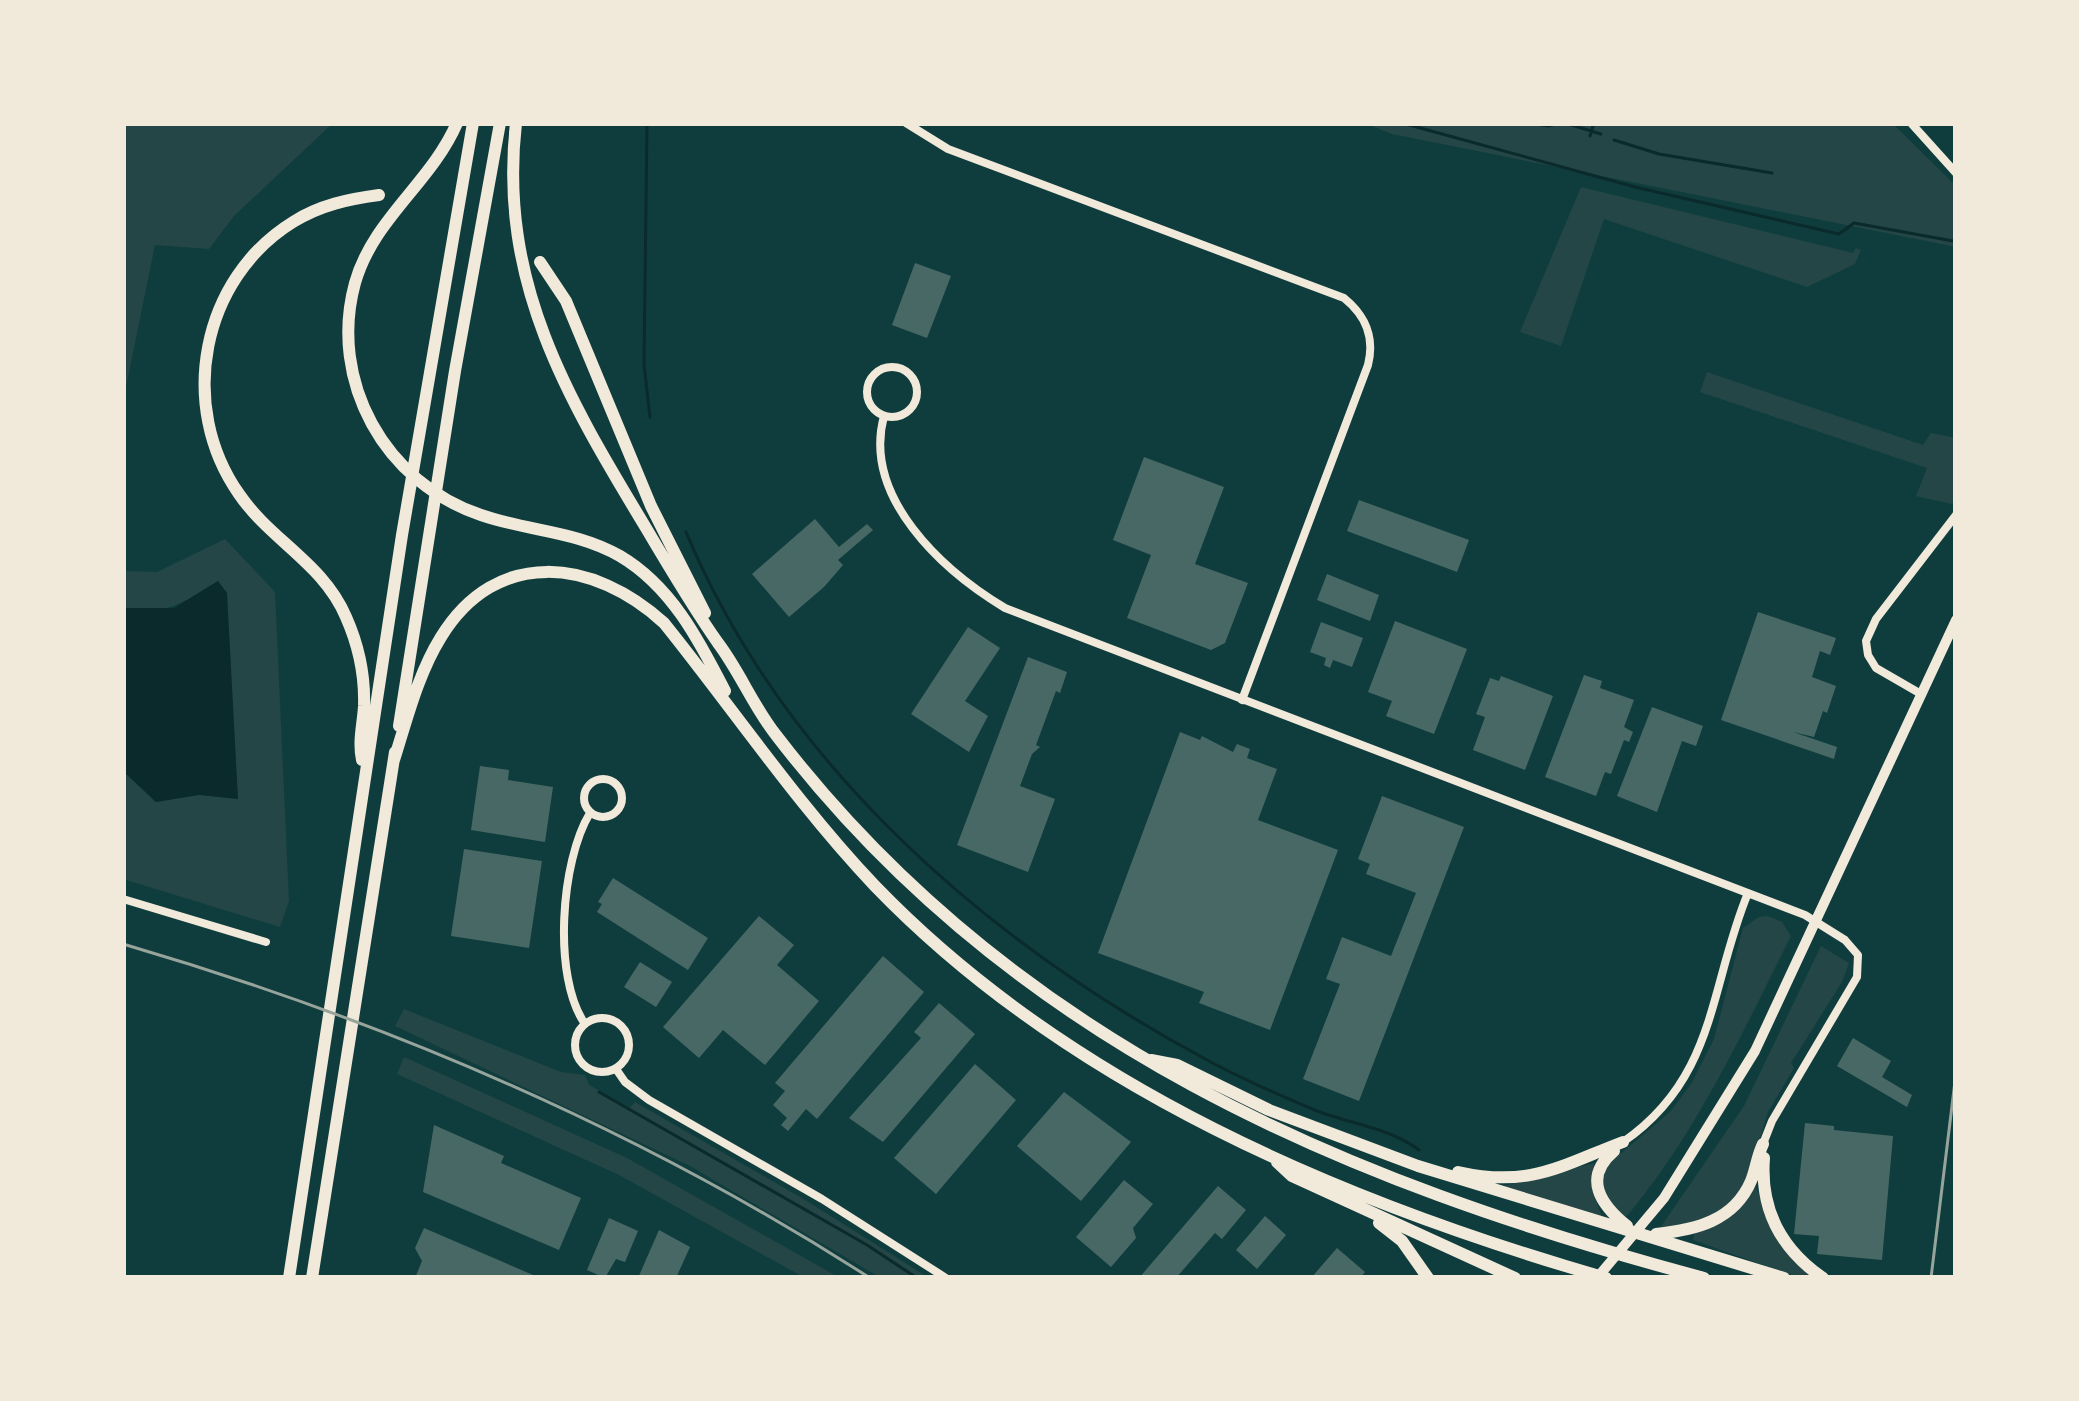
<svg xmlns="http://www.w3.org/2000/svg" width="2079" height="1401" font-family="'IBM Plex Sans',sans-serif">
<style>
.green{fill:#244646}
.water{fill:#0a2a2b}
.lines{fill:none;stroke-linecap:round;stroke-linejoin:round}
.stream{stroke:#0a2a2b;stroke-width:3}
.building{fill:#486865}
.minor{stroke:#f1e9da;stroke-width:8}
.secondary{stroke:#f1e9da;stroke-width:10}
.trunk{stroke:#f1e9da;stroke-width:12}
.rail{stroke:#97a49c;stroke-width:3}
</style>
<rect width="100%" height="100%" fill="#0f3d3e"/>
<path class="green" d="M123 123H333L234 216 209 249 155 245 123 402Z
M1364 123H1892L1956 186V247L1392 134Z
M1581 187 1853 253 1856 248 1861 250 1855 264 1807 287 1604 219 1561 346 1520 332Z
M1707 372 1923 445 1931 433 1956 438V497L1952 504 1916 496 1927 468 1700 392Z
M225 539 275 592 289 901 280 927 123 879V771L156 802 199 794 237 799 218 581C185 602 164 617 123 608V571L157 572Z
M1768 916 1782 922 1791 936C1742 1033 1697 1133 1626 1217L1606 1199 1603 1182 1607 1165 1670 1112 1691 1084 1714 1039 1743 928 1759 917Z
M1821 946 1849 963 1842 982 1791 1063 1794 1068 1768 1112 1750 1171 1735 1200 1702 1221 1660 1228 1744 1106Z
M404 1009 561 1072 585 1075 589 1085 630 1108 635 1102 807 1201 929 1278H881L690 1166 395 1026Z
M404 1057 627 1158 840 1278H805L619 1175 397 1074Z
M1594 1163 1592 1190 1602 1217 1503 1186Z
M1755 1185 1783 1247 1811 1278H1800L1693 1240 1694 1234 1711 1227Z"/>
<path class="water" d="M218 581 227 593 238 799 199 795 156 802 123 771V608H174Z"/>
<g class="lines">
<path class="stream" d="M647 123 644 365 650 417
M1402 123 1635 187 1839 234 1854 223 1953 241
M1531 123 1548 126 1561 123
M1565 123 1601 134
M1590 136 1594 123
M1614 140 1659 154 1772 173
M686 532C784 766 988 943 1209 1061 1244 1080 1281 1096 1317 1111 1351 1124 1390 1128 1419 1150
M599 1092 867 1245 917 1278"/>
</g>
<path class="building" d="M915 263 951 276 927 338 892 325Z
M1144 457 1224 487 1195 564 1248 583 1225 643 1211 650 1127 618 1151 555 1113 540Z
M1359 500 1469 540 1457 572 1347 531Z
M815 519 839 547 867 524 873 530 838 560 843 565 824 587 789 617 752 574Z
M1327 574 1379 595 1370 621 1317 600Z
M1758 612 1836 638 1830 655 1820 651 1812 677 1836 686 1827 713 1823 711 1814 737 1793 732 1837 747 1834 759 1721 720Z
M1395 621 1467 649 1434 734 1386 716 1392 701 1368 692Z
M1321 622 1363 638 1352 667 1333 660 1330 668 1324 665 1326 658 1310 652Z
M968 627 1000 648 965 701 988 716 969 752 911 714Z
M1028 657 1067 672 1060 693 1056 691 1036 745 1040 747 1032 754 1020 786 1055 799 1028 872 957 845Z
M1584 675 1602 681 1600 688 1634 700 1624 727 1633 732 1629 742 1624 740 1611 774 1605 772 1596 796 1545 777Z
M1501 676 1553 696 1525 770 1473 750 1485 717 1476 714 1478 709 1490 678 1499 681Z
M1652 707 1703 726 1696 746 1682 741 1657 812 1617 796Z
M1180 732 1200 740 1202 736 1233 752 1237 744 1250 749 1247 758 1277 769 1258 820 1338 850 1270 1030 1199 1003 1204 992 1098 953Z
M480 766 509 770 508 780 553 787 545 842 471 830Z
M1382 796 1464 827 1359 1101 1303 1079 1340 984 1326 979 1342 937 1391 956 1416 893 1366 874 1370 864 1358 859Z
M464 849 542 861 529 948 451 936Z
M613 878 708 938 688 970 597 912 602 904 598 902Z
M759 916 794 945 777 965 819 1001 765 1065 723 1030 699 1058 663 1027Z
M883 956 924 992 817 1119 806 1109 788 1131 781 1125 787 1118 773 1105 785 1091 775 1083Z
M640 962 672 982 656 1007 624 987Z
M939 1003 975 1034 883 1142 849 1118 921 1038 914 1032Z
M1853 1038 1891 1061 1882 1077 1912 1095 1907 1107 1837 1066Z
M975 1064 1016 1100 936 1194 894 1158Z
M1064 1092 1131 1142 1081 1201 1017 1146Z
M1805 1123 1834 1126V1130L1893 1136 1882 1260 1817 1254 1819 1236 1794 1234Z
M434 1125 504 1156 501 1163 581 1198 559 1250 423 1192Z
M1124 1180 1153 1204 1133 1228 1136 1238 1111 1267 1076 1237Z
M1218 1186 1246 1210 1222 1239 1215 1233 1176 1278H1139Z
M1265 1216 1286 1235 1257 1269 1236 1250Z
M609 1218 638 1231 625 1262 616 1259 605 1278 587 1270Z
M424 1228 540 1278H415L422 1261 415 1248Z
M659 1230 690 1247 676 1278H638Z
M1337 1248 1365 1272 1360 1278H1311Z"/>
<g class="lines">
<path class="minor" d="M906 123 948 149 1344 298C1366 316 1375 337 1368 365L1242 700
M1911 123 1956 173
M867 392a25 25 0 1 1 50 0a25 25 0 1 1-50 0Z
M884 416C862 497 942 570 1005 608L1805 915 1845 940 1858 955 1857 977 1772 1121 1763 1144
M1921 694 1876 668 1868 655 1866 641 1876 619 1956 515
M584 798a19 19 0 1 1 38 0a19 19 0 1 1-38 0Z
M123 899 266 942
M575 1045a27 27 0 1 1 54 0a27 27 0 1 1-54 0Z
M585 1024C552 977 561 860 590 813
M616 1069 625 1082 649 1100 822 1199 946 1278
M1623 1142C1717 1077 1709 987 1748 893"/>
<path class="secondary" d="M1597 1278 1664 1198 1755 1051 1956 620"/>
<path class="trunk" d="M457 123C431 183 373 219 355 283 328 381 385 483 481 515 527 531 577 531 620 556 671 586 699 640 725 691
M516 123C498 282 567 397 646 528 669 567 692 606 718 643 740 672 753 706 776 735 1011 1042 1341 1181 1704 1278
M540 262 566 301 651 506 705 613
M399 726 455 371 500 123
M362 760C358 741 363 724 364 706 365 676 358 644 346 617 323 563 271 541 239 494 177 406 201 279 293 222 320 205 349 199 379 195
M394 760C407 719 418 674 441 637 497 546 594 559 664 623 734 710 798 805 875 886 1069 1087 1342 1202 1606 1278
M1151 1060 1177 1065 1269 1110 1418 1166 1784 1278
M1614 1151C1582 1178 1601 1205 1627 1226
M1764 1158C1760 1209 1781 1249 1823 1278
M1277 1162 1292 1176 1515 1278
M1458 1172C1530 1188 1560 1166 1623 1142
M1379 1223 1402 1241 1428 1278
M1656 1234C1695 1230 1734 1221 1751 1181 1756 1169 1757 1156 1763 1144
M289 1278 402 535 473 123
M312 1278 395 752"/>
<path class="rail" d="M123 944C386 1021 640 1130 870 1278
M1931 1278 1956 1073"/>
</g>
<rect width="2079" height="1401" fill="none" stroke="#f1e9da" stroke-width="252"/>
</svg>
